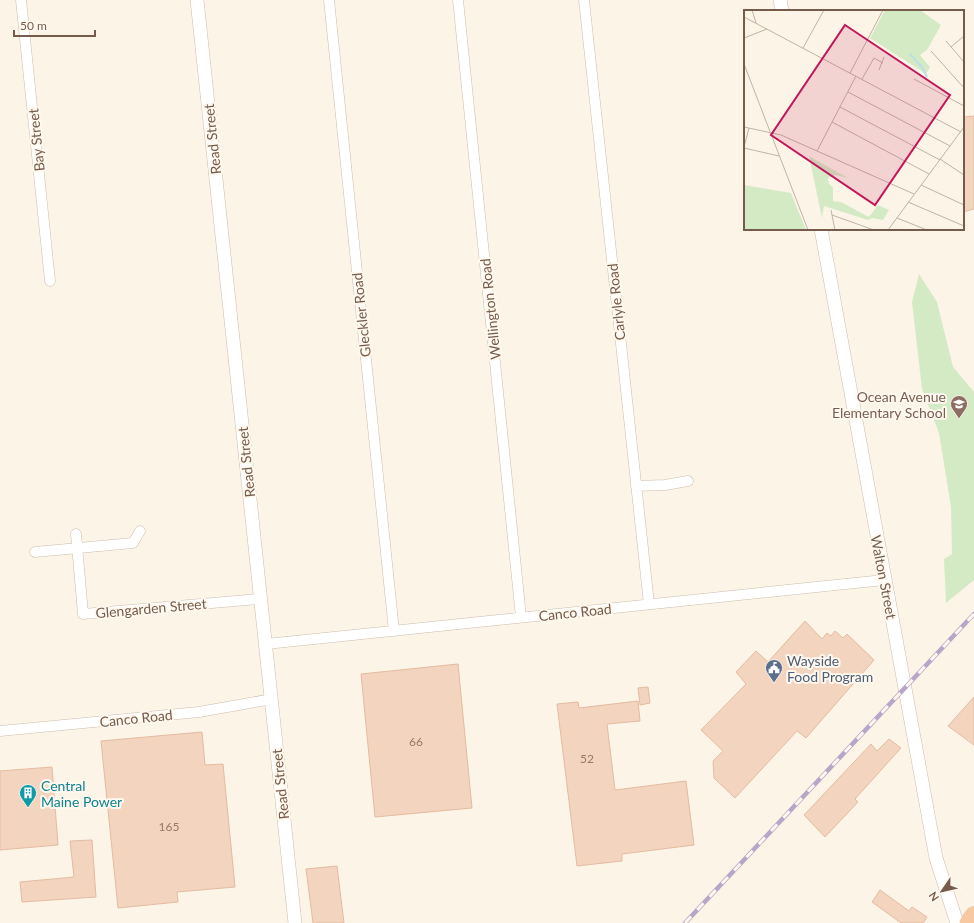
<svg xmlns="http://www.w3.org/2000/svg" width="974" height="923" font-family="Lato,sans-serif">
<style>
.green{fill:#d4eac5}
.building{fill:#f2d4bf;stroke:#e4bb9f}
.lines{fill:none;stroke-linecap:round;stroke-linejoin:round}
.minor-casing{stroke:#cebcad;stroke-width:11}
.tertiary-casing{stroke:#cebcad;stroke-width:14}
.trunk-casing{stroke:#dbd4d0;stroke-width:18}
.minor{stroke:#fff;stroke-width:10}
.tertiary{stroke:#fff;stroke-width:13}
.trunk{stroke:#f8c8a0;stroke-width:17}
.rail-casing{stroke:#b8a5c7;stroke-width:4.5}
.rail{stroke:#fff8ee;stroke-width:3;stroke-dasharray:9;stroke-linecap:butt}
.labels{text-anchor:middle;dominant-baseline:central;stroke-width:4;stroke-linejoin:round;paint-order:stroke}
.number-label{font-size:12px;fill:#957968}
.street-label{font-size:14px;fill:#765b4b;stroke:#fff8ee}
.education-label{font-size:14px;fill:#785e54;stroke:#fff8ee;text-anchor:end}
.service-label{font-size:14px;fill:#4e5e75;stroke:#fff8ee;text-anchor:start}
.culture-label{font-size:14px;fill:#0d838f;stroke:#fff8ee;text-anchor:start}
.inset-river{fill:none;stroke:#bbdfe6;stroke-width:2}
.inset-road{fill:none;stroke:#c2b2a4;stroke-width:1}
.view{fill:#c2185b;fill-opacity:0.15;stroke:#c2185b;stroke-width:2}
.inset-edge{fill:none;stroke:#765b4b;stroke-width:2}
</style>
<rect width="100%" height="100%" fill="#fcf4e7"/>
<path class="green" d="M919 274 937 302 953 367 974 392V580L946 603 944 559 952 554 951 507 939 433 922 389 912 302Z"/>
<path class="building" d="M974 116V209L963 212V117Z
M805 621 822 639 827 633 831 636 835 631 843 638 847 634 874 660 806 738 797 731 735 798 714 778 713 761 723 751 701 730 746 684 736 672 756 651 768 662Z
M458 664 472 808 375 817 361 674Z
M648 687 650 703 640 705 638 688Z
M974 697V745L948 726Z
M638 701 640 721 607 724 615 790 686 781 694 845 622 854V861L577 866 557 704 578 702 579 708Z
M202 732 205 765 223 764 235 887 177 892 178 902 118 908 101 741Z
M889 739 901 748 855 799 858 802 825 837 804 815 871 744 877 751Z
M52 767 58 845 0 850V771Z
M92 840 96 897 22 902 20 882 74 877 70 841Z
M337 866 344 923H313L306 869Z
M880 890 909 911 912 907 927 917 923 923H901L872 902Z"/>
<g class="lines">
<defs>
<path id="minor" d="M21 0 50 281
M329 0 394 631
M458 0 521 617
M584 0 649 604
M636 486 665 485 688 481
M76 534 83 614 260 599
M35 552 133 543 140 531
M266 644 884 580
M0 731 199 712 272 699"/>
<path id="tertiary" d="M197 0 295 923
M780 0 782 11
M821 229 936 858 957 923"/>
<path id="trunk" d="M968 923 974 915"/>
</defs>
<use href="#minor" class="minor-casing"/>
<use href="#tertiary" class="tertiary-casing"/>
<use href="#trunk" class="trunk-casing"/>
<use href="#minor" class="minor"/>
<use href="#tertiary" class="tertiary"/>
<use href="#trunk" class="trunk"/>
<defs>
<path id="rail" d="M685 923 974 614"/>
</defs>
<use href="#rail" class="rail-casing"/>
<use href="#rail" class="rail"/>
</g>
<defs>
<symbol id="school-pin" viewBox="-11 -11 22 30"><path d="M0 17L-7.5 6A9.5 9.5 0 1 1 7.5 6Z" fill="#8d6e63" stroke="#fff8ee"/><path d="M0-5L7-2L0 1L-7-2ZM-4 1L0 2.5L4 1V4Q0 6-4 4Z" fill="#fff"/></symbol>
<symbol id="civic-pin" viewBox="-11 -11 22 30"><path d="M0 17L-7.5 6A9.5 9.5 0 1 1 7.5 6Z" fill="#5c6f8a" stroke="#fff8ee"/><path d="M-.6-6.5H3V-4.5H.6V-3L4-1V1h2V6H-6V1h2V-1L-.6-3ZM-1.2 2.5V6h2.4V2.5Z" fill="#fff"/></symbol>
<symbol id="building-pin" viewBox="-11 -11 22 30"><path d="M0 17L-7.5 6A9.5 9.5 0 1 1 7.5 6Z" fill="#0f9aa8" stroke="#fff8ee"/><path d="M-4-6H4V6H1V3H-1V6H-4ZM-2.5-4.3h1.7v1.8h-1.7ZM.8-4.3h1.7v1.8H.8ZM-2.5-1h1.7V.8h-1.7ZM.8-1h1.7V.8H.8Z" fill="#fff"/></symbol>
</defs>
<g fill-rule="evenodd">
<use href="#school-pin" x="949" y="394" width="20" height="27"/>
<use href="#civic-pin" x="764" y="658" width="20" height="27"/>
<use href="#building-pin" x="18" y="783" width="20" height="27"/>
</g>
<g class="labels">
<g class="number-label">
<text x="416" y="741">66</text>
<text x="587" y="758">52</text>
<text x="169" y="826">165</text>
</g>
<g class="street-label">
<text transform="translate(212 139) rotate(-96)">Read Street</text>
<text transform="translate(36 140) rotate(-96)">Bay Street</text>
<text transform="translate(616 302) rotate(-96)">Carlyle Road</text>
<text transform="translate(490 309) rotate(-96)">Wellington Road</text>
<text transform="translate(361 315) rotate(-96)">Gleckler Road</text>
<text transform="translate(246 462) rotate(-96)">Read Street</text>
<text transform="translate(884 577) rotate(79)">Walton Street</text>
<text transform="translate(151 608) rotate(-5)">Glengarden Street</text>
<text transform="translate(575 612) rotate(-6)">Canco Road</text>
<text transform="translate(136 718) rotate(-6)">Canco Road</text>
<text transform="translate(280 784) rotate(-96)">Read Street</text>
</g>
<g class="education-label">
<text x="946" y="396">Ocean Avenue<tspan x="946" dy="16">Elementary School</tspan></text>
</g>
<g class="service-label">
<text x="787" y="660">Wayside<tspan x="787" dy="16">Food Program</tspan></text>
</g>
<g class="culture-label">
<text x="41" y="785">Central<tspan x="41" dy="16">Maine Power</tspan></text>
</g>
</g>
<g transform="translate(744 10)">
<rect width="220" height="220" fill="#fcf4e7"/>
<path d="M141 0H176L197 15 183 40 176 45 186 57 182 64 126 28ZM65 146 104 168 91 165 84 168 85 174 89 177V191L97 192 125 207 134 195 145 200 139 210 128 208 124 210 80 196 78 208ZM0 175 47 183 62 220H0Z" fill="#d4eac5"/>
<path class="inset-river" d="M166 44 178 57 183 67"/>
<path class="inset-road" d="M8 0 12 13M0 7 217 122M0 28 23 19M202 31 220 52M207 37 220 26M59 38 80 0M187 41 220 78M0 54 64 220M135 60 140 47M106 63 139 0M118 69 130 48 139 53M170 69 220 96M104 82 206 136M96 97 196 150M88 112 185 164M0 117 37 125 170 184M0 137 5 118M0 138 35 146M73 141 112 66M196 149 220 165M177 175 220 195M164 192 220 216M87 200 91 220M88 205 130 220M153 208 183 220M144 220 220 117"/>
<path class="view" d="M101 15 206 85 131 195 27 125Z"/>
<rect width="220" height="220" class="inset-edge"/>
</g>
<g transform="translate(942 891) rotate(236)" stroke="#fff8ee" stroke-width="3" paint-order="stroke">
<path d="M0-3L7 15L0 10L-7 15Z" fill="#765b4b"/>
<text y="-6" font-size="11" font-weight="bold" text-anchor="middle" fill="#765b4b">N</text>
</g>
<path d="M14 30v6h81v-6" fill="none" stroke="#765b4b" stroke-width="2"/>
<text x="20" y="30" font-size="12" fill="#765b4b" stroke="#fff8ee" stroke-width="3" paint-order="stroke">50 m</text>
</svg>
